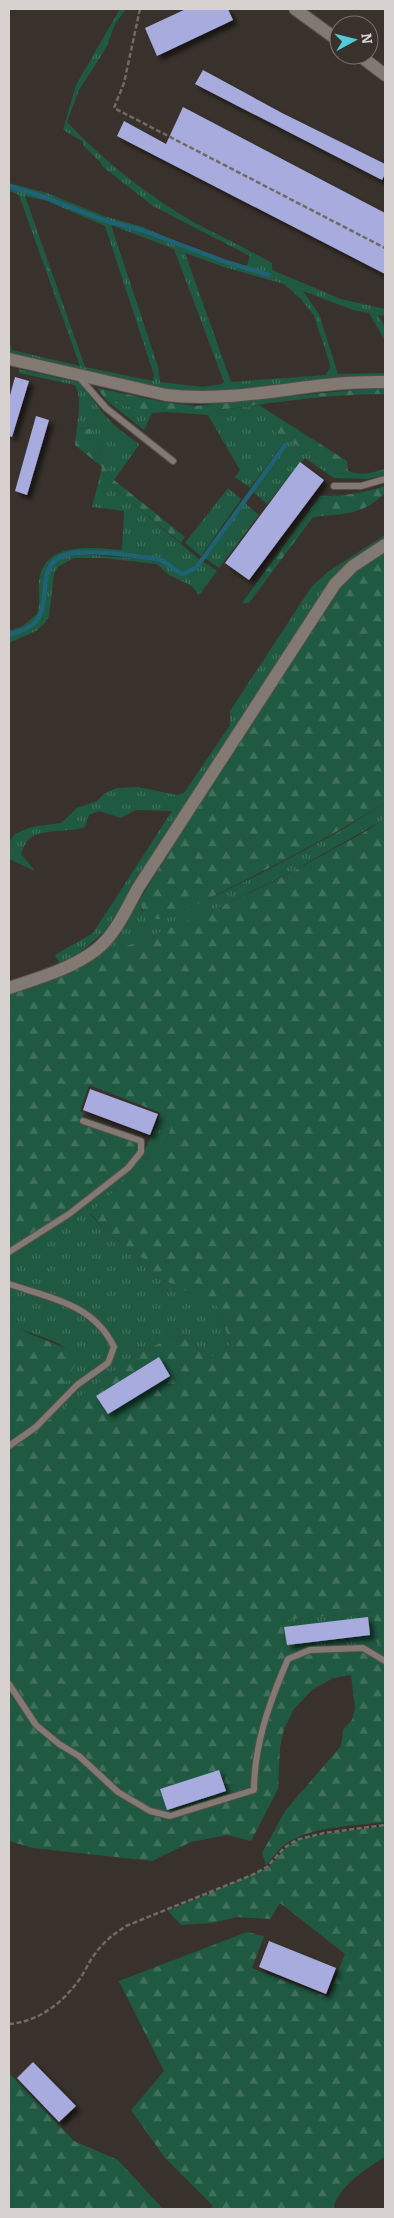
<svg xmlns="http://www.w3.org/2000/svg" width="394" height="2218" font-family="Bitter,serif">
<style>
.grass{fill:url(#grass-tufts);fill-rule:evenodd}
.forest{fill:url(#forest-firs)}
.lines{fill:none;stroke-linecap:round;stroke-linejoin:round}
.stream{stroke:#1f6274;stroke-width:4.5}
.building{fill:#a8abdd;filter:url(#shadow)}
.service-casing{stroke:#534e48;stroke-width:8}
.minor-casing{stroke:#534e48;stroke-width:14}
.path{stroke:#706964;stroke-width:2.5;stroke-dasharray:5 2.5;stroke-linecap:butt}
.service{stroke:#817972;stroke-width:6}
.minor{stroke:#817972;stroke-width:12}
</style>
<defs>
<pattern id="grass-tufts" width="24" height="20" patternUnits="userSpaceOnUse" patternTransform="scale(1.25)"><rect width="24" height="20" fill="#1f5942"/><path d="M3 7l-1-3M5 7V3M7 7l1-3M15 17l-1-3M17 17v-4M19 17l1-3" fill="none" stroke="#3f705c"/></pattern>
<pattern id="forest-firs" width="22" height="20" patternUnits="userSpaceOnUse" patternTransform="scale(1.25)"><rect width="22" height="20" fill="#1f5942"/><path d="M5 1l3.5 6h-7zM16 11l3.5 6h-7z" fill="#3f705c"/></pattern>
<filter id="shadow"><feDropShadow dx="4.5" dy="4.5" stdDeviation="2.5" flood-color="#0009"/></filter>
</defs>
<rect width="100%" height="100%" fill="#39322c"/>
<path class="grass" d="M120 9H126L115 24 106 48 79 90 67 122C105 162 148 196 197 224 222 237 247 249 272 263V270L341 299 385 309V316L378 315 385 327V341L369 313 353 310 303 291 319 314 338 374 385 373V378L231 392 177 391 9 354V341L12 350 80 366 19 195 9 191V187L47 199 103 221 143 233 226 264 269 276 272 275 246 268 250 256 153 206 102 166 101 163 84 146 82 141 63 130 76 85ZM25 196 47 201 105 226 154 375 153 381 85 367ZM111 225 174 249 224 382 222 384 203 387 160 382 158 367ZM185 253 224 267 284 284 301 299 314 316 329 361 330 367 326 375 231 382Z
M9 183 47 193 104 216 143 227 205 254 126 224 104 219 47 197 9 185Z
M19 369 81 383C101 411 109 424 138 443L139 445 114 480 103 462 91 429 77 428C78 415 82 397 75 385L19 373Z
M107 401 152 413 144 430Z
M259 405 276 416 274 431 342 474 348 471C362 476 371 473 385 469V475L367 479 334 478 305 458 267 504 253 492 287 445 284 442 250 488 235 477 240 470 208 415 213 411Z
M101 472 119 492 200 560 195 567 183 573 158 558 111 553H67L59 556 48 568 42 589V603L39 617 24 628 9 633V631L23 626 37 614C41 603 38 591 39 580 45 540 94 548 122 550L124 511 92 507Z
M228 488 241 499 201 556 185 543Z
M245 503 259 515 219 568 205 558Z
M385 535V541L104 932 78 954 60 964 55 955 93 933 172 811 136 810 121 818 99 811 89 815 85 827C69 833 39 828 28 840 25 843 23 849 21 854L35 871 9 859V842L15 834 31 827 61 823 77 808 97 801 105 793 117 788 138 787 177 795 184 793 230 725V711L312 586 329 571Z
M76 554 157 560 183 575 196 569 202 561 217 571 199 595 192 586 169 575 157 564 102 558H74L59 566 54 574 49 616 44 624 36 631 9 643V636C20 632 32 629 39 619 55 597 31 560 76 554Z
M385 803V818L383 820 293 871 204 915 88 962 107 947 139 901 142 911 170 917 258 875 340 831Z
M161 1113 171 1128 166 1142 90 1214 109 1234 145 1260 150 1273 219 1307 230 1345 205 1361 190 1335 173 1337 137 1354 37 1429 79 1386 109 1365 117 1347C111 1336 106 1326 97 1318 78 1301 33 1290 9 1282V1253L144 1152Z
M9 1287C47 1300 93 1308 111 1347L106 1362 52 1408 74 1356C59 1337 28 1336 9 1322Z
M374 1612V1640L385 1648V1658L364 1645 310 1648 287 1657 282 1620Z"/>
<path class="forest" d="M97 388 164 402 195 406 364 389H385V394C327 394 270 403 213 411L208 415 167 412 152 413 107 401Z
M276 416 347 461 348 471 342 474 274 431Z
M77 428 91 429 103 462 114 480 185 537 181 543 119 492 101 472 102 467 75 445Z
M385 486V493C360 517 344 513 313 517L249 603H242L320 496C343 496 364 493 385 486Z
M385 552V803C315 846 243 882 170 917 153 922 144 918 139 901L182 831 342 584 352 575Z
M385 818V1648L374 1640V1612L282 1620 287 1657 259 1730 252 1768V1789L170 1814 151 1809 119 1790 38 1723 9 1679V1449L137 1354 173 1337 190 1335 205 1361 230 1345 219 1307 150 1273 145 1260 109 1234 90 1213 166 1142 171 1128 161 1113 89 1085 80 1111 84 1113 82 1122 139 1142V1152C106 1192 52 1221 9 1249V991C116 951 223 911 323 855 343 843 366 833 385 818Z
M9 1322 30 1334 70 1350 75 1356V1365L52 1408 34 1426 9 1444Z
M363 1650 385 1663V1822C355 1826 309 1826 284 1845 278 1850 272 1859 266 1865L262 1853 285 1811 341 1746 343 1730 352 1720 355 1708 351 1675 333 1678 312 1690 294 1709 284 1729 280 1748 278 1789 251 1841 227 1835 191 1842 152 1861 33 1848 9 1841V1688L34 1727 78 1758 116 1794 170 1818 257 1792C256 1746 272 1703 290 1661L311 1653Z
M385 1826V2157C366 2169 339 2185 333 2209H212V2205L165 2158 131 2110 164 2071 119 1981 247 1932 264 1936 252 1968 328 1997 345 1954 280 1903 270 1919 237 1917 212 1923 181 1925 168 1911 268 1868 285 1849 296 1841 312 1836Z
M9 2073 74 2141 118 2160 163 2209H9Z"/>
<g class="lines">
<path class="stream" d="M9 186 47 198 103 220 144 231 226 262 269 275
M9 635C17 632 27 630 33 624 54 607 33 565 65 555 88 548 133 556 158 559 168 562 173 570 183 574L196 568 285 445"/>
</g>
<path class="building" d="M186 9H228L233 20 157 56 145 28Z
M203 70 282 113 385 164V174L382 180 195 84Z
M183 107 385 213V274L117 136 124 121 166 144Z
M15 377 29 381 12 437 9 436V399Z
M36 416 49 420 27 495 15 491Z
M300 462 324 480 249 580 225 563Z
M90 1089 158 1114 150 1135 83 1110Z
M159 1357 170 1376 108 1414 96 1396Z
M368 1617 370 1635 287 1645 284 1627Z
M219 1770 226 1791 167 1810 160 1789Z
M269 1941 336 1968 326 1994 259 1967Z
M33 2062 76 2106 59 2122 17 2078Z"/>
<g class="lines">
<defs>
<path id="service" d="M78 376 106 408 173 461
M334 486H361L385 479
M9 1252 69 1214 128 1168 141 1152V1141L83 1121
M9 1284C50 1298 94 1304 114 1347L108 1363 77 1385 36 1427 9 1446
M9 1684 36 1725 59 1744 79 1756 118 1792 150 1811 170 1816 254 1790C254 1744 270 1701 288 1659L310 1650 363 1648 385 1661"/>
<path id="minor" d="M295 9 339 41
M359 55 385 75
M9 359 166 395C240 404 312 380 385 382
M9 988C38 978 72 969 97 949 115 935 127 908 138 888L335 584 353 566 385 545"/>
</defs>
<use href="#service" class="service-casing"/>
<use href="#minor" class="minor-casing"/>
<path class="path" d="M140 9 124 83 114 108 385 248
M9 2024C39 2022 65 2001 81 1977 86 1970 89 1961 95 1954 103 1942 114 1934 126 1926L252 1875 267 1867 284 1848 296 1840 324 1833 385 1825"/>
<use href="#service" class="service"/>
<use href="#minor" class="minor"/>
</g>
<rect width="394" height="2218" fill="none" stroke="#d7d2cf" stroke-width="20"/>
<g transform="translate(354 40) rotate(83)"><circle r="24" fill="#39322c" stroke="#78726d"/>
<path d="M0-4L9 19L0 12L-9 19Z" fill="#53cbdc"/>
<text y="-8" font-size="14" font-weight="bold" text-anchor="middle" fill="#d7d2cf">N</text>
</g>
</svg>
